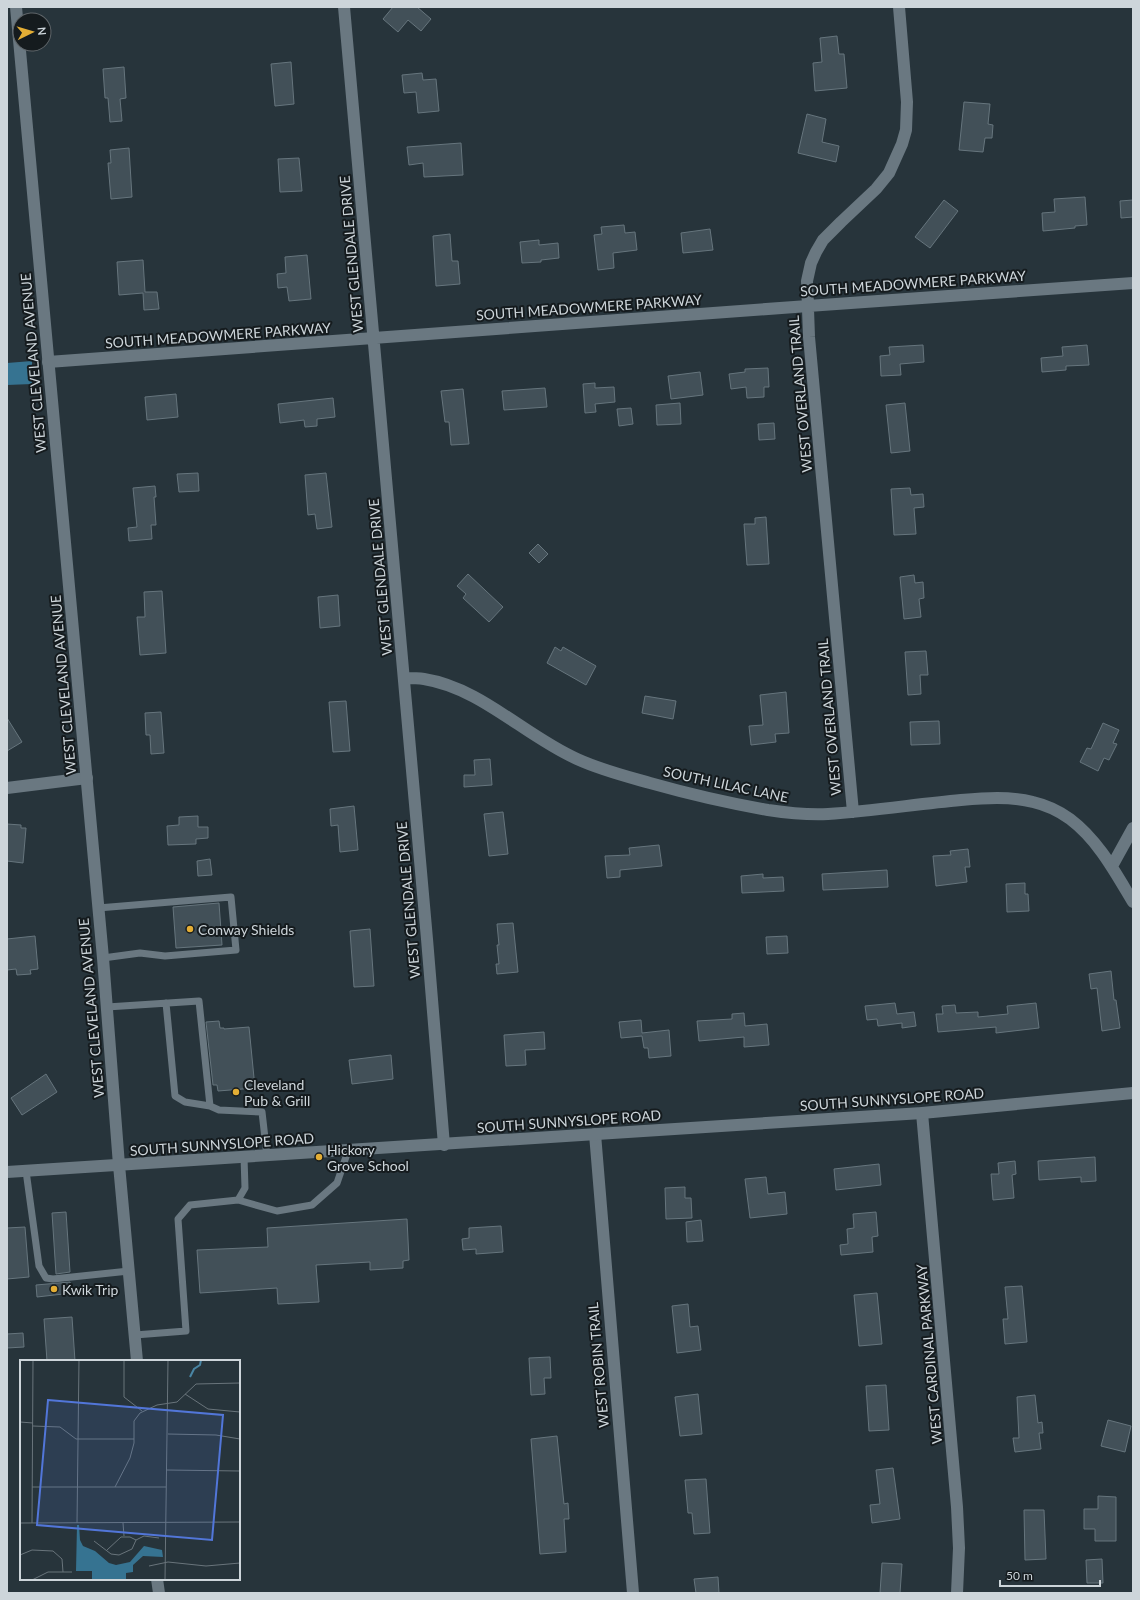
<svg xmlns="http://www.w3.org/2000/svg" width="1140" height="1600" font-family="Lato,sans-serif">
<style>
.forest{fill:#367391}
.building{fill:#425058;stroke:#66757d}
.lines{fill:none;stroke-linecap:round;stroke-linejoin:round}
.lane{stroke:#6a7881;stroke-width:7}
.street{stroke:#6a7881;stroke-width:12}
.secondary{stroke:#6a7881;stroke-width:12}
.poi-dot{fill:#e4ae35;stroke:#151b1e;stroke-width:1.5}
.labels{text-anchor:middle;dominant-baseline:central;stroke-width:4;stroke-linejoin:round;paint-order:stroke}
.street-label{font-size:14px;fill:#cdd5da;stroke:#151b1e}
.poi-label{font-size:14px;fill:#cdd5da;stroke:#151b1e;text-anchor:start}
.inset-river{fill:none;stroke:#4a86a5;stroke-width:2}
.inset-road{fill:none;stroke:#69747b;stroke-width:1}
.view{fill:#5276d9;fill-opacity:0.15;stroke:#5276d9;stroke-width:2}
.inset-edge{fill:none;stroke:#cdd5da;stroke-width:2}
</style>
<rect width="100%" height="100%" fill="#27343b"/>
<path class="forest" d="M32 361V384L7 385V363Z"/>
<path class="building" d="M393 7H417L431 19 421 31 408 20 398 32 383 19Z
M837 36 839 54H844L847 88 815 91 813 63 822 62 820 38Z
M291 62 294 104 275 106 271 64Z
M124 67 126 98 120 99 122 121 110 122 108 98H105L103 69Z
M422 73 423 80 436 79 439 111 418 113 416 92 404 93 402 75Z
M964 102 990 104 988 124 993 125 992 138H985L983 152 959 150Z
M807 114 826 119 822 142 839 146 836 162 798 153Z
M461 143 463 175 424 177 423 163 409 165 407 147Z
M129 148 132 197 111 199 108 163H111L110 150Z
M299 158 302 191 280 192 278 159Z
M1085 197 1087 225 1075 226V228L1043 231 1042 213 1055 212 1054 199Z
M944 200 958 211 930 248 915 237Z
M1133 200V217L1121 218 1120 201Z
M624 225 625 233 635 232 637 250 613 253 614 268 598 270 594 235 602 234 601 227Z
M710 229 713 250 683 253 681 233Z
M450 234 452 261H458L460 284 436 286 433 236Z
M539 240V245L558 243 559 258 541 260V262L522 263 520 242Z
M307 255 311 299 289 301 287 287 278 288 277 274 286 273 285 257Z
M143 260 145 292H157L159 309 144 310 143 293 119 295 117 262Z
M923 345 924 362 900 364 901 375 881 376 880 356 890 355 889 347Z
M1087 345 1089 365 1066 366V370L1042 372 1041 358 1063 356 1062 347Z
M768 368 769 387H764V397L747 398 746 387 731 389 729 374 745 372V369Z
M700 372 703 395 671 399 668 376Z
M595 383V388L614 387 615 402 595 404 596 412 585 413 583 384Z
M545 388 547 407 504 410 502 391Z
M463 389 469 444 451 445 449 422H445L441 391Z
M176 394 178 417 147 420 145 397Z
M333 398 335 417 317 419V426L305 427 304 420 280 423 278 404Z
M680 403 681 424 657 425 656 405Z
M905 403 910 451 891 453 886 405Z
M631 408 633 424 619 426 617 409Z
M774 423 775 439 759 440 758 424Z
M198 473 199 491 179 492 177 474Z
M326 473 332 527 317 529 315 514 308 515 305 475Z
M155 486 156 497H154L156 525H151L152 539 129 541 128 528 137 527 133 488Z
M910 488 911 495 923 494 924 507 914 508 916 534 894 535 891 489Z
M766 517 769 564 747 565 744 524H755V518Z
M538 544 548 554 539 563 529 553Z
M468 574 503 607 489 622 463 598 466 594 457 586Z
M914 575 915 583 923 582 924 598 919 599 921 617 904 619 900 577Z
M162 591 166 653 140 655 137 617H145L144 592Z
M338 595 340 626 320 628 318 597Z
M555 647 561 651 563 647 596 666 586 685 547 663Z
M926 651 928 675H920L921 694 908 695 905 652Z
M786 692 789 733 775 734 776 742 751 745 749 726 763 725 760 695Z
M645 696 676 701 673 719 642 713Z
M346 701 350 751 333 752 329 702Z
M161 712 164 753 151 754 150 735H146L145 713Z
M7 718 22 742 7 751Z
M939 721 940 744 911 745 910 722Z
M1103 723 1119 730 1113 743 1117 744 1109 760 1104 758 1098 771 1080 762 1087 748 1091 749Z
M490 759 492 785 464 787V775H475L474 760Z
M354 806 358 850 340 852 338 825 331 826 330 809Z
M503 812 508 854 489 856 484 814Z
M198 816V827H208V838L196 839V844L168 845 167 826 179 825V817Z
M7 824 21 825V828H26L23 863 7 861Z
M659 845 662 866 620 870V877L607 878 605 856 630 855 629 848Z
M968 849 970 867H965L967 882 936 886 933 856 951 855 950 851Z
M210 859 212 875 198 876 197 861Z
M887 870 888 887 823 890 822 874Z
M763 874V878L783 877 784 891 742 893 741 876Z
M1025 883V894H1028L1029 911 1007 912 1006 884Z
M219 903 222 945 176 948 173 907Z
M513 923 518 972 497 974 496 964H499L497 945H499L497 924Z
M370 929 374 986 354 987 350 931Z
M35 936 38 969 30 970 31 974 17 975 16 969 7 970V939Z
M787 936 788 953 767 954 766 937Z
M1111 971 1114 1000H1116L1120 1028 1102 1031 1097 988 1091 989 1089 974Z
M895 1003 897 1014 914 1012 916 1026 902 1028V1023L878 1026 877 1019 867 1020 865 1006Z
M1036 1003 1039 1028 996 1033V1027L938 1032 936 1014H943L942 1006 955 1005 956 1013 978 1012V1017L1008 1014 1007 1006Z
M744 1013 745 1026 767 1024 769 1045 744 1047V1037L699 1041 697 1021 732 1019V1014Z
M641 1020 642 1033 669 1030 671 1056 649 1058 648 1048H644L642 1036 621 1038 619 1022Z
M219 1021 220 1028H224V1029L249 1027 255 1088 218 1091 217 1085H213L206 1022Z
M544 1032 545 1049 525 1050 526 1065 506 1066 504 1035Z
M391 1055 393 1079 352 1084 349 1060Z
M46 1074 57 1092 22 1115 11 1098Z
M1095 1157 1096 1181 1081 1182V1177L1039 1180 1038 1161Z
M1015 1161 1016 1174 1012 1175 1014 1198 993 1200 991 1174H999L998 1163Z
M879 1164 881 1185 836 1190 834 1169Z
M766 1177 768 1194 785 1192 787 1214 750 1218 745 1179Z
M685 1187V1198H691L692 1218 666 1219 665 1188Z
M66 1212 70 1272 56 1274 52 1213Z
M876 1212 878 1236 872 1237 873 1252 841 1255 840 1245 848 1244 847 1229 854 1228 853 1214Z
M407 1219 409 1260 403 1261V1268L370 1270V1262L316 1265 319 1302 278 1304 277 1288 200 1293 197 1250 268 1247 267 1228Z
M701 1220 703 1241 687 1242 686 1222Z
M501 1226 503 1252 476 1254V1249L463 1250 462 1239 469 1238V1228Z
M25 1227 29 1277 7 1279V1228Z
M70 1282 72 1293 37 1297 36 1285Z
M1022 1286 1027 1342 1005 1344 1003 1319H1008L1005 1287Z
M877 1293 882 1344 859 1346 854 1295Z
M688 1304 690 1327 698 1326 701 1350 677 1353 672 1306Z
M72 1317 75 1361H47L44 1319Z
M23 1333 24 1347 7 1348V1334Z
M550 1357 551 1378H544L545 1394 531 1395 529 1358Z
M886 1385 889 1430 869 1431 866 1386Z
M698 1394 702 1434 680 1436 675 1397Z
M1035 1395 1038 1423 1042 1422 1043 1433H1039L1041 1449 1015 1452 1013 1438H1019L1017 1397Z
M1108 1420 1131 1426 1125 1452 1101 1446Z
M557 1436 564 1504 568 1503 569 1519H564L566 1552 540 1554 531 1439Z
M893 1468 900 1519 872 1523 870 1505 880 1504 876 1470Z
M706 1479 710 1533 694 1534 692 1513H688L685 1480Z
M1098 1496 1116 1497V1541H1095V1529H1084V1509H1098Z
M1024 1510H1044L1046 1559 1025 1560Z
M1102 1559 1103 1583H1087L1086 1560Z
M882 1563 902 1564 900 1593H880Z
M718 1577 719 1593H696L694 1579Z"/>
<g class="lines">
<path class="lane" d="M98 908 231 897 236 950 165 956 140 953 103 958
M166 1003 175 1096 185 1102 210 1106 219 1110 262 1112 267 1156
M107 1007 199 1001 210 1106
M26 1171 39 1266 46 1278 53 1279 129 1271
M238 1200 277 1211 312 1205 337 1183 348 1151
M135 1335 186 1331 178 1219 190 1205 238 1200 245 1188 244 1157"/>
<path class="street" d="M344 7 427 939 444 1145
M48 362 808 306 1133 283
M404 678C411 678 418 678 424 679 481 688 525 736 577 759 601 770 625 776 650 783 689 794 728 803 768 810 788 813 808 815 828 814 873 811 917 804 961 800 984 798 1010 796 1033 802 1046 805 1059 811 1070 819 1098 840 1115 872 1133 902
M7 788 87 778
M853 812 809 337 807 281 811 263 816 252 823 240 841 222 876 189 889 173 902 144 906 130 907 102 899 7
M1112 866 1133 828
M922 1113 957 1507 959 1548 957 1593
M595 1134 633 1593"/>
<path class="secondary" d="M16 7 103 958 119 1165 137 1361
M7 1172 922 1113 1133 1093
M157 1579 159 1593"/>
</g>
<g class="poi-dot">
<circle cx="190" cy="929" r="4"/>
<circle cx="236" cy="1092" r="4"/>
<circle cx="319" cy="1157" r="4"/>
<circle cx="54" cy="1289" r="4"/>
</g>
<g class="labels">
<g class="street-label">
<text transform="translate(351 254) rotate(-95)">WEST GLENDALE DRIVE</text>
<text transform="translate(913 283) rotate(-4)">SOUTH MEADOWMERE PARKWAY</text>
<text transform="translate(589 307) rotate(-4)">SOUTH MEADOWMERE PARKWAY</text>
<text transform="translate(218 335) rotate(-4)">SOUTH MEADOWMERE PARKWAY</text>
<text transform="translate(33 363) rotate(-95)">WEST CLEVELAND AVENUE</text>
<text transform="translate(800 394) rotate(-95)">WEST OVERLAND TRAIL</text>
<text transform="translate(380 577) rotate(-95)">WEST GLENDALE DRIVE</text>
<text transform="translate(63 685) rotate(-95)">WEST CLEVELAND AVENUE</text>
<text transform="translate(829 717) rotate(-95)">WEST OVERLAND TRAIL</text>
<text transform="translate(726 784) rotate(12)">SOUTH LILAC LANE</text>
<text transform="translate(408 900) rotate(-95)">WEST GLENDALE DRIVE</text>
<text transform="translate(91 1008) rotate(-95)">WEST CLEVELAND AVENUE</text>
<text transform="translate(892 1099) rotate(-4)">SOUTH SUNNYSLOPE ROAD</text>
<text transform="translate(569 1121) rotate(-4)">SOUTH SUNNYSLOPE ROAD</text>
<text transform="translate(222 1144) rotate(-4)">SOUTH SUNNYSLOPE ROAD</text>
<text transform="translate(929 1354) rotate(-95)">WEST CARDINAL PARKWAY</text>
<text transform="translate(598 1365) rotate(-95)">WEST ROBIN TRAIL</text>
</g>
<g class="poi-label">
<text x="198" y="929">Conway Shields</text>
<text x="244" y="1084">Cleveland<tspan x="244" dy="16">Pub &amp; Grill</tspan></text>
<text x="327" y="1149">Hickory<tspan x="327" dy="16">Grove School</tspan></text>
<text x="62" y="1289">Kwik Trip</text>
</g>
</g>
<g transform="translate(20 1360)">
<rect width="220" height="220" fill="#27343b"/>
<path d="M57 165H59L60 180 63 186 75 191 89 203 96 205 110 202 124 186 142 190 143 197 123 196 113 205V212L106 213V220H72V211H56Z" fill="#367391"/>
<path class="inset-river" d="M170 17 174 9 180 5 181 0"/>
<path class="inset-road" d="M104 0V37L122 51M165 34 188 49 220 52M0 62 13 63M13 66 40 67 56 79H114M148 74 196 75 220 79M147 110 220 111M12 127H146M95 127 110 98 114 83V61L120 53 137 45 157 42 176 24 220 23M0 163 220 162M12 163 13 0M57 163 59 0M103 163 104 176M116 180 124 176 139 178M74 181 91 194 99 195 112 189 116 180M87 190 101 177H110L116 180M0 195 12 190 33 191 42 199 43 212M129 206 148 202 186 206 220 203M12 220 28 212H52M145 220 148 0"/>
<path class="view" d="M28 40 203 55 192 180 17 165Z"/>
<rect width="220" height="220" class="inset-edge"/>
</g>
<rect width="1140" height="1600" fill="none" stroke="#cdd5da" stroke-width="16"/>
<g transform="translate(32 32) rotate(85)"><circle r="19" fill="#151b1e" stroke="#5f6569"/>
<path d="M0-3L7 15L0 10L-7 15Z" fill="#e4ae35"/>
<text y="-6" font-size="11" font-weight="bold" text-anchor="middle" fill="#cdd5da">N</text>
</g>
<path d="M1000 1580v6h100v-6" fill="none" stroke="#cdd5da" stroke-width="2"/>
<text x="1006" y="1580" font-size="12" fill="#cdd5da" stroke="#151b1e" stroke-width="3" paint-order="stroke">50 m</text>
</svg>
